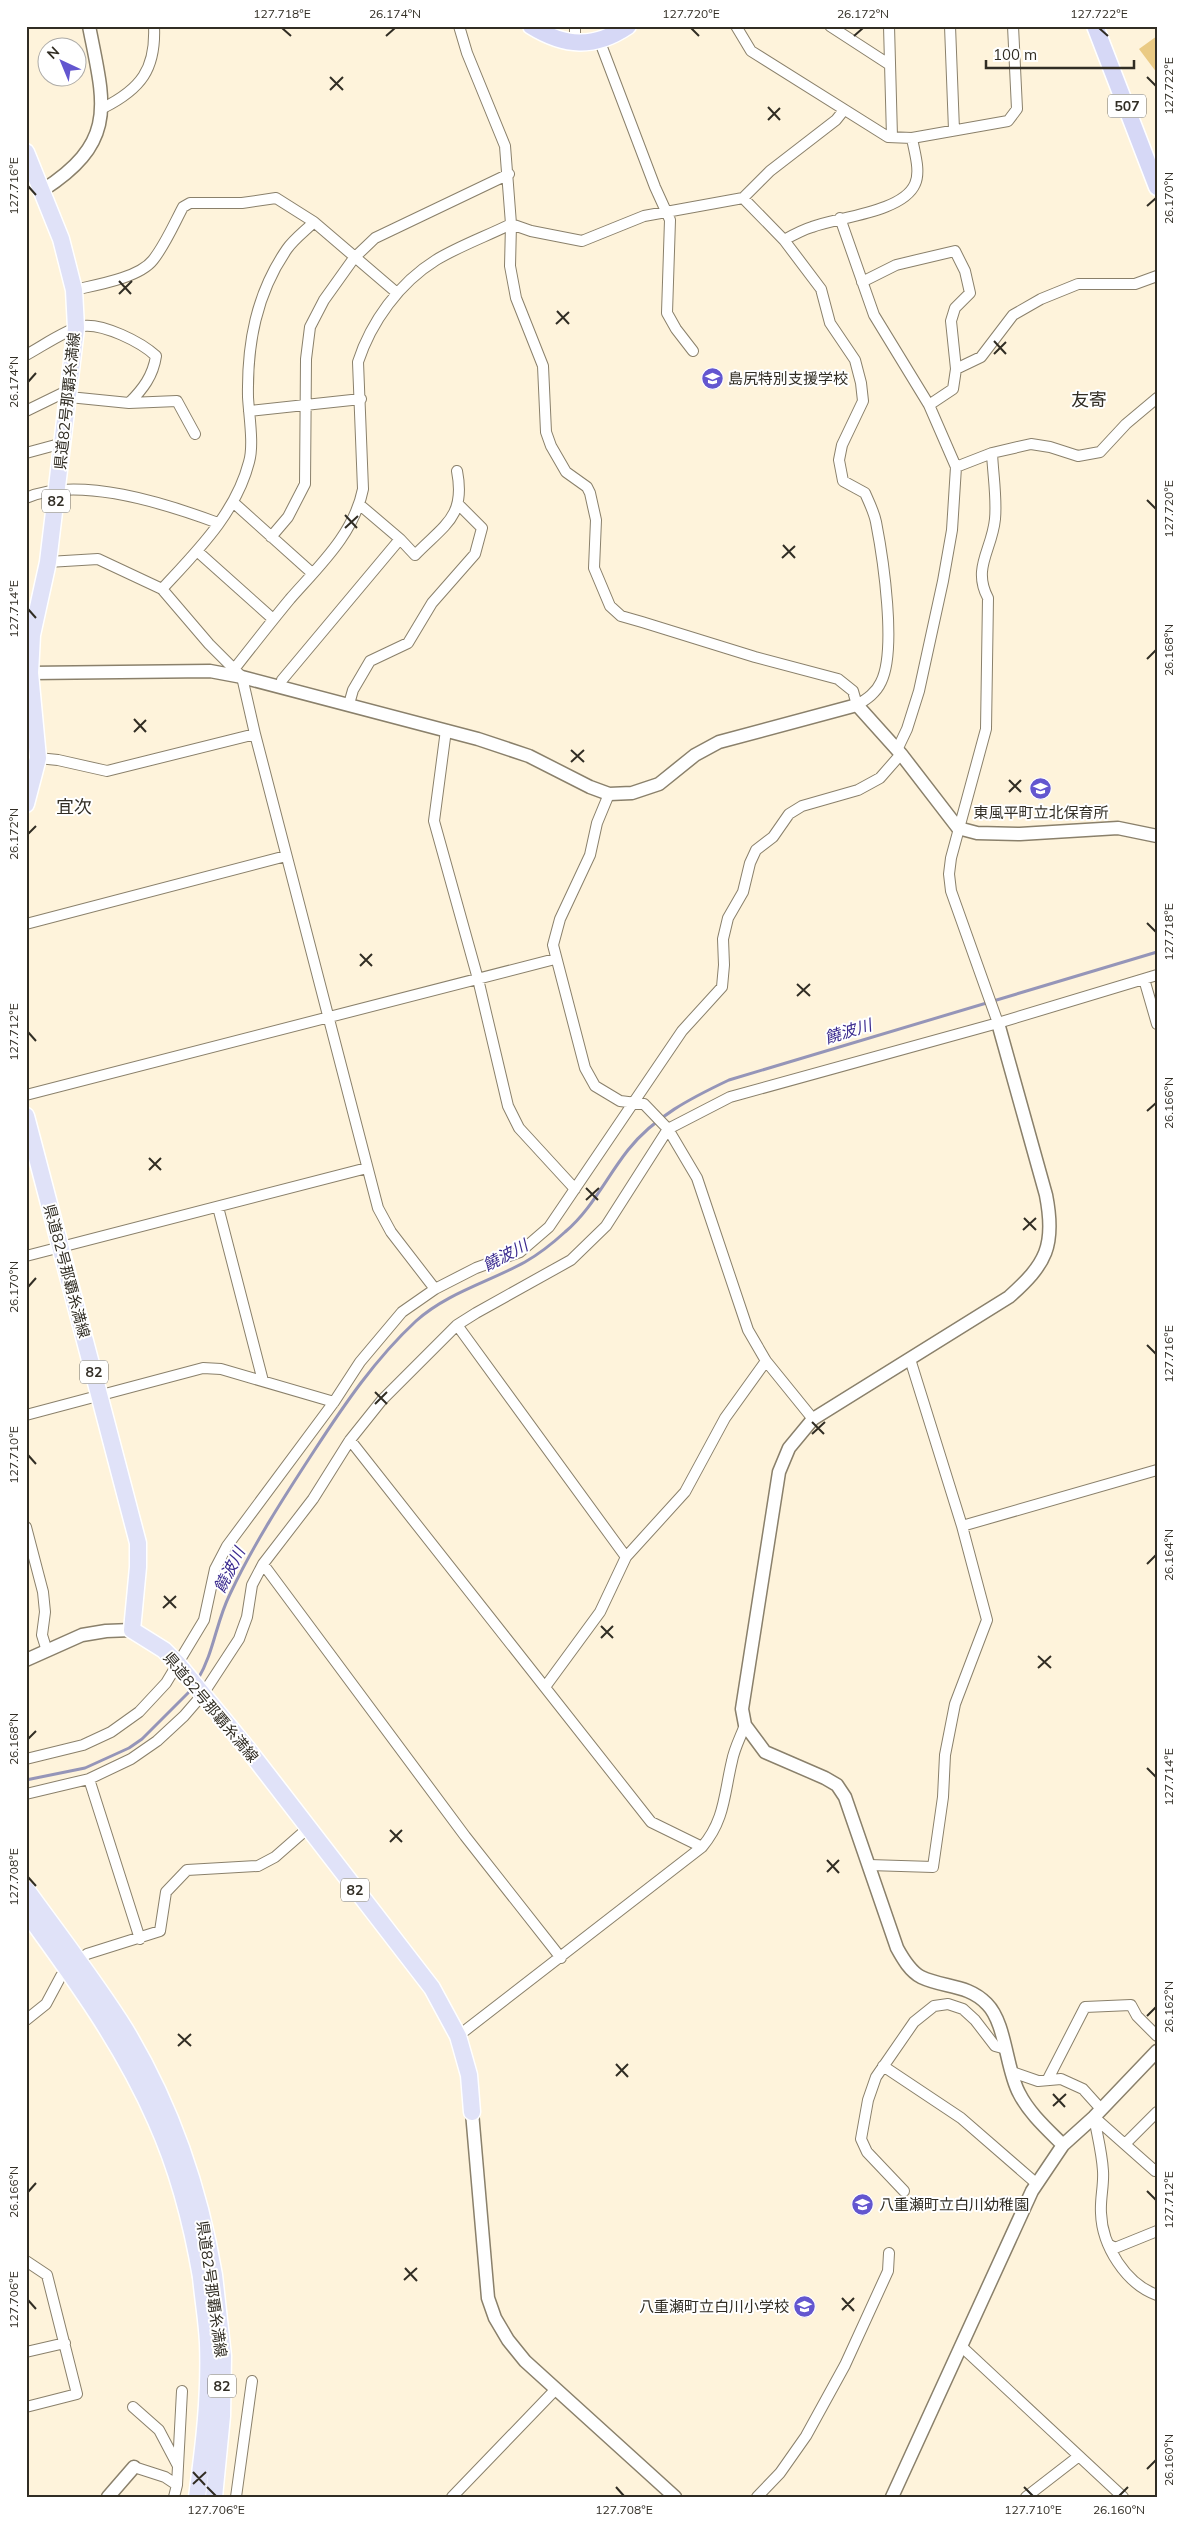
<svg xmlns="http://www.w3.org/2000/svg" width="1183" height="2523" font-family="Mulish,'Noto Sans JP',sans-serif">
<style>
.green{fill:#eaca84}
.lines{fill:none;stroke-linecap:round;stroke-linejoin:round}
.stream{stroke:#9595b8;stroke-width:3}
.minor-casing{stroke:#8a806b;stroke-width:12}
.tertiary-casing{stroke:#8a806b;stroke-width:15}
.primary-casing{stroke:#fff;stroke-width:19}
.trunk-casing{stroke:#fff;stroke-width:19}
.minor{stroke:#fff;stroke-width:10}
.tertiary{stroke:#fff;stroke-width:12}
.primary{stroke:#e0e2f8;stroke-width:16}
.trunk{stroke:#d6d8f6;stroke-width:16}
.primary-bridge-casing{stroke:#fff;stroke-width:19;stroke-linecap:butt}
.primary-bridge{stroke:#e0e2f8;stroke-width:16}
.ticks{fill:none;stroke:#312d24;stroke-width:2}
.labels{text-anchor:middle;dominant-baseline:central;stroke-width:4;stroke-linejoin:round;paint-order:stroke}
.shield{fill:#fff;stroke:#6f6c66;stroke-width:1}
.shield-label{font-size:14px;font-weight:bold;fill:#312d24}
.poi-label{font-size:15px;fill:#312d24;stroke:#fff;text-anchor:start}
.street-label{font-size:15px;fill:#312d24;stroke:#fff}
.water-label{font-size:16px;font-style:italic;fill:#3b2b8f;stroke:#fff}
.quarter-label{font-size:18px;fill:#312d24;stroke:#fff}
.neatline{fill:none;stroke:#312d24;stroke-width:2}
.ticks-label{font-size:12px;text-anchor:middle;fill:#312d24}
</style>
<rect width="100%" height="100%" fill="#fef3db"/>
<path class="green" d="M1157 36V73L1139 49Z"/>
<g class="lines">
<path class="stream" d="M198 1679C214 1652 216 1622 230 1594 253 1545 284 1497 314 1451 344 1405 375 1359 416 1321 447 1293 489 1282 525 1262 539 1254 553 1243 565 1232 592 1209 606 1178 628 1150 654 1117 691 1098 729 1080L1157 952
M26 1780 85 1768 129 1748 142 1739 192 1689"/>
<defs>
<path id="minor" d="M459 26 467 53 505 146 511 224 510 266 516 298 543 366 546 432 551 446 566 472 587 487 590 493 596 520 594 568 610 606 621 616 642 622 755 657 838 679 853 691 857 705C867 699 876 693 881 682 897 650 883 558 876 522 874 512 869 502 865 493L843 481 839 460 842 445 863 401 861 383 855 360 830 323 821 289 784 240 743 198
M575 26V43
M736 26 751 51 888 137 912 138 1008 121 1017 109 1013 26
M830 26 890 65
M889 26 892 137
M950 26 954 130
M600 42 655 187 670 220 667 313 676 329 693 351
M103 108C141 89 156 69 154 26
M840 218 874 315 929 405 956 467 952 530 943 581 919 691 907 729 897 750
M784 240C793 235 802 230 812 227 839 217 903 212 915 184 921 171 914 151 912 138
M862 282 896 265 955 251 965 271 970 293 955 308 951 321 956 369 953 389 929 405
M74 290C96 285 139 278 153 260 165 245 174 224 183 207L190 203H242L276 198 314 222
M26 355C41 347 67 329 82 326 103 323 141 342 156 356 153 376 143 389 129 403L69 397
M956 369 981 357 1013 315 1041 299 1078 284H1135L1157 276
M129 403 177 401 195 434
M26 411 69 390
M249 411 361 399
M26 453 63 443
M992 453C993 475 997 498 995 519 992 550 972 568 988 598L986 729 951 858 949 874 951 891 998 1023
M956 467 992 453 1031 444 1050 447 1078 456 1100 452 1126 424 1157 398
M26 498C79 475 167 504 218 523
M234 503 312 573
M360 505 400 539 415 555C444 525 466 517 457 471
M271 537 288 517 305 484 306 359 310 327 324 300 354 258 375 238 509 174
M197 551 273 619
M48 562 98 559 162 589 209 644 242 677 255 734 378 1208 391 1232 435 1289
M162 589C197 551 236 513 249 462 254 445 249 416 248 397 247 344 256 294 287 249 294 239 305 231 314 222L397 293
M235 668C253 645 271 622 290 599 319 566 354 534 363 489L358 362C371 322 399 283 436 260 459 246 487 236 511 224L531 231 582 241 644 216 743 198 770 171 836 120 844 110
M281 686 282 680 400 539
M349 704 353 690 370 661 408 643 432 603 475 554 482 528 459 505
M446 730 434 821 478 979 508 1106 519 1128 575 1189
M38 758 58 760 107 771 255 734
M609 794 597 823 590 855 560 919 553 945 585 1068 595 1086 620 1101 644 1104 668 1129 697 1178 748 1330 766 1361 813 1419
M26 924 286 856
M1144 979 1157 1024
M26 1095 555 959
M218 1207 263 1381
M26 1256 367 1168
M457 1325 626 1557
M26 1415 203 1368 221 1369 334 1402
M350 1440 651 1822 702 1847
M962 1526 1157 1470
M26 1527 43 1592 45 1612 42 1635 47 1651
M263 1564 465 1836 561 1958
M545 1687 600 1612 626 1557 685 1492 725 1418 766 1361
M26 1759 83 1745 111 1732 139 1712 166 1683 204 1620 215 1569 227 1546 334 1402 360 1362 402 1312 435 1289 476 1268 520 1252 549 1227 682 1031 722 987 724 965 723 939 728 918 743 892 750 863 756 850 773 837 789 814 802 806 858 790 880 778 901 754
M89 1779 140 1939
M26 1794 89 1779 131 1759 157 1741 184 1716 203 1694 239 1639 247 1617 252 1585 263 1564 313 1499 350 1440 382 1400 457 1325 476 1313 571 1260 606 1226 668 1129 730 1097 998 1023 1157 975
M869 1865 933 1867 943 1797 945 1755 955 1704 987 1620 962 1526 910 1359
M26 2020 46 2004 61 1976 87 1954 160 1931 166 1892 187 1870 258 1866 275 1857 307 1829
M458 2036 702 1847C725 1820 724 1794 732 1761 734 1749 741 1736 745 1725
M883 2066 961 2118 1037 2184
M1012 2072 1038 2081 1061 2079 1083 2089 1101 2109
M1048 2079 1085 2007 1131 2005 1137 2016 1157 2036
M1094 2117C1097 2134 1102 2153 1103 2171 1104 2185 1100 2199 1101 2213 1102 2246 1126 2284 1157 2295
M1094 2117 1155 2171 1157 2169
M1125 2144 1157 2112
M904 2191 867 2152 861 2139 868 2100 876 2077 914 2022 934 2006 948 2004 963 2009 975 2020 995 2046 1006 2049
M1108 2244 1115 2248 1157 2231
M26 2261 47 2275 77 2394 26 2407
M962 2347 1123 2497
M26 2352 65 2343
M133 2407 159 2430 178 2466
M134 2467 165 2477 177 2485 174 2497
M177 2485 182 2391
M236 2497 252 2381
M452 2497 556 2389
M757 2497 780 2473 806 2436 845 2365 888 2271 889 2253
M1026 2497 1079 2456"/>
<path id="tertiary" d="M43 190C119 141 104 103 89 26
M30 673 210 671 242 677 478 739 529 756 590 787 609 794 632 793 659 784 695 755 719 742 857 705 901 754 958 828 977 833 1020 834 1118 828 1157 836
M998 1023 1046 1195C1056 1246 1046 1264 1009 1297L813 1419 789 1448 779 1472 742 1709 745 1725 765 1752 825 1778 837 1785 845 1797 897 1948C903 1959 910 1971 921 1977 944 1988 968 1984 987 2004 1006 2023 1006 2069 1019 2093 1029 2113 1047 2129 1063 2145
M26 1660 82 1635 106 1631 132 1630
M472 2112 488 2298 495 2318 508 2340 525 2361 675 2497
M108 2497 134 2467
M892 2497 1032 2191 1063 2145 1094 2117 1157 2051"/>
<path id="primary" d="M26 152 61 239 74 290 76 328 48 562 32 635 30 673 38 758 26 804
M26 1116 138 1543V1567L132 1630 164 1650 178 1664 247 1748 432 1988 458 2036 469 2075 472 2112
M214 2275 223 2356 222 2416 214 2497
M197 2497C204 2445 210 2395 208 2343 207 2321 203 2299 201 2277"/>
<path id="trunk" d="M531 26C565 47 594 49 628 26
M1095 26 1157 187"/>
</defs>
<use href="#minor" class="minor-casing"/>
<use href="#tertiary" class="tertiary-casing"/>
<use href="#primary" class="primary-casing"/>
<use href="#trunk" class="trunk-casing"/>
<use href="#minor" class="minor"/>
<use href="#tertiary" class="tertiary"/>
<use href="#primary" class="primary"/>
<use href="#trunk" class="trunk"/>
<defs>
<path id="primary-bridge" d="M26 1889C59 1935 95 1981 125 2029 171 2105 199 2187 214 2275
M26 1912C74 1978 123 2045 156 2121 178 2170 192 2224 201 2277"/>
</defs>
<use href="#primary-bridge" class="primary-bridge-casing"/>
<use href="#primary-bridge" class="primary-bridge"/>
</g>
<path class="ticks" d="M282 28 291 36M691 28 699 36M1099 28 1108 36M386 36 395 28M854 36 863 28M330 77 343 90M1147 77 1156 86M330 90 343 77M768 107 780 120M768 120 780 108M28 186 36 195M1147 206 1156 198M119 281 131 294M119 294 132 281M557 311 569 324M556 324 569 312M994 341 1006 354M994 354 1006 342M28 382 36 373M1147 500 1156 509M345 515 357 528M345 528 358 516M783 545 795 558M782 558 795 546M28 609 36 618M1147 659 1156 650M134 719 146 732M134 732 146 720M571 750 584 762M571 762 584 750M1009 780 1021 792M1009 792 1021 780M28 834 36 826M1147 923 1156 932M360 954 372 966M360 966 372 954M797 984 810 996M797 996 810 984M28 1032 36 1041M1147 1111 1156 1103M149 1158 161 1170M149 1170 161 1158M586 1188 598 1200M586 1200 599 1188M1024 1218 1036 1230M1023 1230 1036 1218M28 1287 36 1278M1147 1345 1156 1354M375 1392 387 1404M375 1404 387 1392M812 1422 824 1434M812 1434 825 1422M28 1455 36 1464M1147 1564 1156 1555M164 1596 176 1608M163 1608 176 1596M601 1626 613 1638M601 1638 613 1626M1038 1656 1051 1668M1038 1668 1051 1656M28 1739 36 1731M1147 1768 1156 1777M390 1830 402 1842M390 1842 402 1830M827 1860 839 1873M827 1872 839 1860M28 1877 36 1886M1147 2016 1156 2007M178 2034 191 2046M178 2046 191 2034M616 2064 628 2077M616 2076 628 2064M1053 2094 1065 2107M1053 2106 1066 2094M1147 2191 1156 2200M28 2192 36 2183M405 2268 417 2281M404 2280 417 2268M842 2298 854 2311M28 2300 36 2309M842 2310 854 2298M1147 2469 1156 2460M193 2472 205 2485M193 2484 206 2472M207 2487 216 2496M616 2487 624 2496M1024 2487 1033 2496M1119 2496 1128 2487"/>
<defs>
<symbol id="school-disc" viewBox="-11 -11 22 22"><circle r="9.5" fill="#6356cf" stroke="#fff"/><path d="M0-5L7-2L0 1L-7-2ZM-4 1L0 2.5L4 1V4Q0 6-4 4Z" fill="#fff"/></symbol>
</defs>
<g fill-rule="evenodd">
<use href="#school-disc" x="700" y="366" width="25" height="25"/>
<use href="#school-disc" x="1028" y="776" width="25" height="25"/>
<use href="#school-disc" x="850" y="2192" width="25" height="25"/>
<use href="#school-disc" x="792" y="2294" width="25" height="25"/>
</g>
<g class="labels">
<g class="shield">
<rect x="1108" y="94.5" width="38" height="23" rx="4"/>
<rect x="42" y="489.5" width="28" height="23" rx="4"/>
<rect x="80" y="1360.5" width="28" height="23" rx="4"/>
<rect x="341" y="1878.5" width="28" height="23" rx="4"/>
<rect x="208" y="2374.5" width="28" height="23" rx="4"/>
</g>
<g class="shield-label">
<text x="1127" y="106">507</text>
<text x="56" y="501">82</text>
<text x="94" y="1372">82</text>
<text x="355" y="1890">82</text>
<text x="222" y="2386">82</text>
</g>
<g class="poi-label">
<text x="728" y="378">島尻特別支援学校</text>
<text x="1041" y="812" text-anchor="middle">東風平町立北保育所</text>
<text x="879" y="2204">八重瀬町立白川幼稚園</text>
<text x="789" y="2306" text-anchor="end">八重瀬町立白川小学校</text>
</g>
<g class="street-label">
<text transform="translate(67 401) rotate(-84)">県道82号那覇糸満線</text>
<text transform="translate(67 1271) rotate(75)">県道82号那覇糸満線</text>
<text transform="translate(211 1707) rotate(50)">県道82号那覇糸満線</text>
<text transform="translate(212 2289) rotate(82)">県道82号那覇糸満線</text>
</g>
<g class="water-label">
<text transform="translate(848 1031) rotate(-17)">饒波川</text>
<text transform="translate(505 1255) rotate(-28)">饒波川</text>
<text transform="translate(229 1570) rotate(-63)">饒波川</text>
</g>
<g class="quarter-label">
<text x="1089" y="399">友寄</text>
<text x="74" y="806">宜次</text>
</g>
</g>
<rect width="1183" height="2523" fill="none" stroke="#ffffff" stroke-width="55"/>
<g transform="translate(62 62) rotate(316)"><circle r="24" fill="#ffffff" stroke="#adaba7"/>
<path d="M0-4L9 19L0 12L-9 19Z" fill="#6356cf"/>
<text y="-8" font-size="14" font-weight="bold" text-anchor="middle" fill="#312d24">N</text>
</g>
<path d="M986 60v8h148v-8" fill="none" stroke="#312d24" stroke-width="2.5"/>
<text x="993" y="60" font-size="15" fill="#312d24" stroke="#ffffff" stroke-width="4" paint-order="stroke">100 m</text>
<rect x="28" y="28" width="1128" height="2468" class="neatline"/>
<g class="ticks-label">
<text x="282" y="18">127.718°E</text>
<text x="395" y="18">26.174°N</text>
<text x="691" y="18">127.720°E</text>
<text x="863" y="18">26.172°N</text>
<text x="1099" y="18">127.722°E</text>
<text transform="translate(1169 86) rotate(-90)" y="4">127.722°E</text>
<text transform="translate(14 186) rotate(-90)" y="4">127.716°E</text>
<text transform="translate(1169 198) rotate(-90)" y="4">26.170°N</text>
<text transform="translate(14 382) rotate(-90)" y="4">26.174°N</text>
<text transform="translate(1169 509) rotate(-90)" y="4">127.720°E</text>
<text transform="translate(14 609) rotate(-90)" y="4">127.714°E</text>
<text transform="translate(1169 650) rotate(-90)" y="4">26.168°N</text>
<text transform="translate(14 834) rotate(-90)" y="4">26.172°N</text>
<text transform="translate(1169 932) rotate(-90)" y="4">127.718°E</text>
<text transform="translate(14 1032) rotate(-90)" y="4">127.712°E</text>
<text transform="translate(1169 1103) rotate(-90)" y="4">26.166°N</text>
<text transform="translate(14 1287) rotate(-90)" y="4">26.170°N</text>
<text transform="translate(1169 1354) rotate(-90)" y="4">127.716°E</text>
<text transform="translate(14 1455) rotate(-90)" y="4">127.710°E</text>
<text transform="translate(1169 1555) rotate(-90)" y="4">26.164°N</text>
<text transform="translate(14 1739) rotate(-90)" y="4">26.168°N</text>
<text transform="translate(1169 1777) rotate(-90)" y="4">127.714°E</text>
<text transform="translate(14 1877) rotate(-90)" y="4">127.708°E</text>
<text transform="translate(1169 2007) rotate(-90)" y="4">26.162°N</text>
<text transform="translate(14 2192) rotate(-90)" y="4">26.166°N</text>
<text transform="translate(1169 2200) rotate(-90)" y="4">127.712°E</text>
<text transform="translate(14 2300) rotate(-90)" y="4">127.706°E</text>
<text transform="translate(1169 2460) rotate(-90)" y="4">26.160°N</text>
<text x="216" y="2514">127.706°E</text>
<text x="624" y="2514">127.708°E</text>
<text x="1033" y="2514">127.710°E</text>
<text x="1119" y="2514">26.160°N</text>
</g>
</svg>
